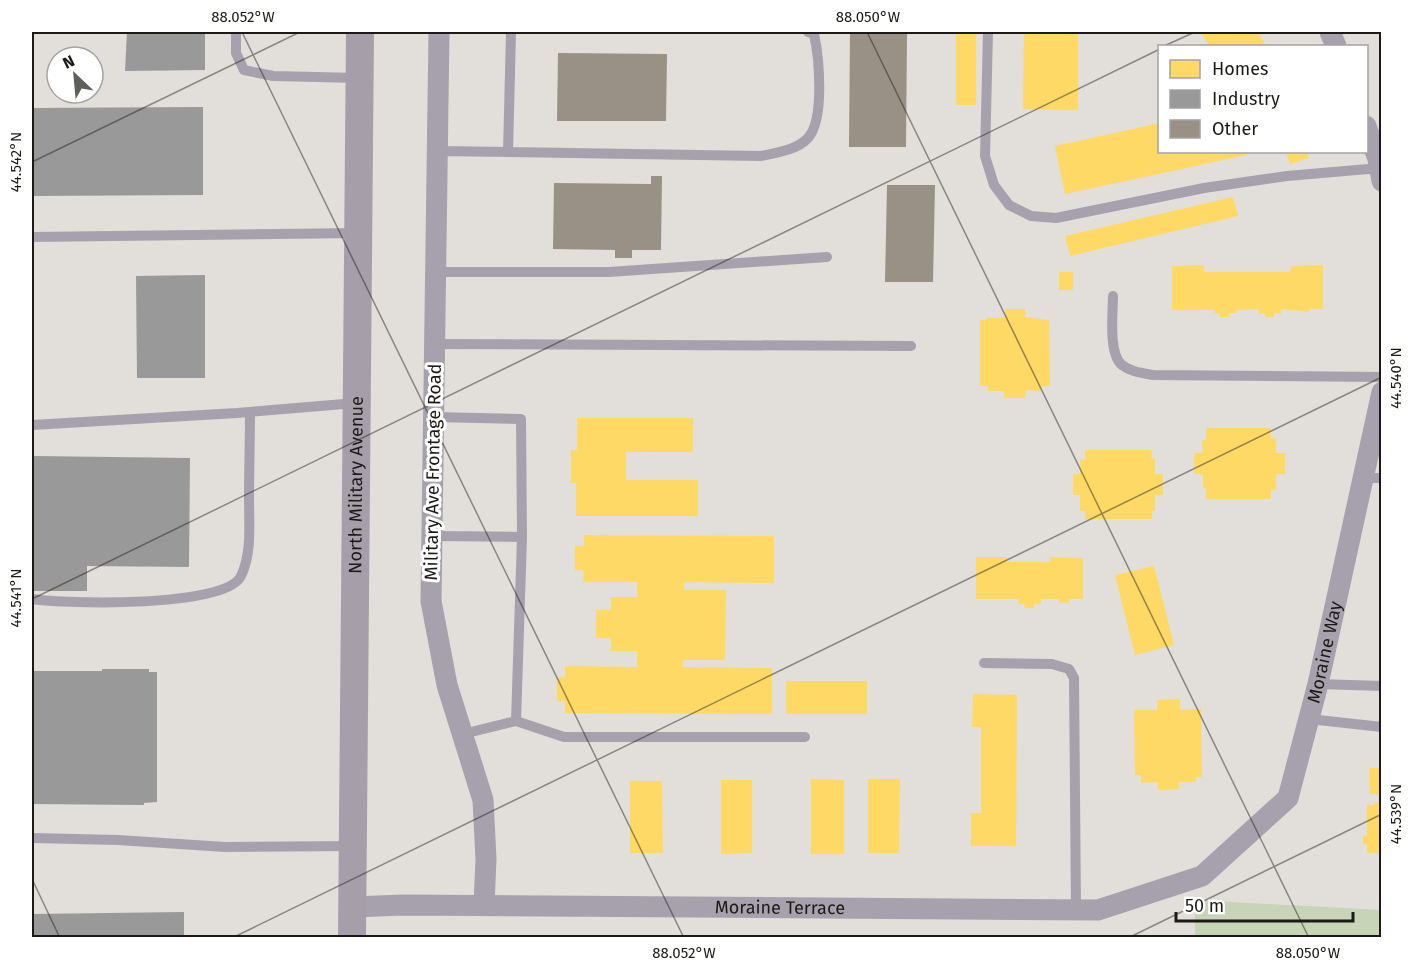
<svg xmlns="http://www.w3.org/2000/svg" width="1413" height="969" font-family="'Fira Sans',sans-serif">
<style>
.green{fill:#c7d4b8}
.homes{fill:#ffd966}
.industry{fill:#999}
.building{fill:#999086}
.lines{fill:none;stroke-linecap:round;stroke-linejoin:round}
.lane{stroke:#a6a1ac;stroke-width:10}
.street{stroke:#a6a1ac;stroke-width:21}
.secondary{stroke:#a69faa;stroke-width:28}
.ticks{fill:none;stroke:#1c1a17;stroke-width:1.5;stroke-opacity:0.45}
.labels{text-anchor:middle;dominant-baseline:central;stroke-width:6;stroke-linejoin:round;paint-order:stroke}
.street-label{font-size:18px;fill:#1c1a17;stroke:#fff}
.neatline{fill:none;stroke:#1c1a17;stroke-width:2}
.ticks-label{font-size:15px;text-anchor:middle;fill:#1c1a17}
</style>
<rect width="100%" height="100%" fill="#e2deda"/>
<path class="green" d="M1195 900 1381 910V937H1195Z"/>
<path class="homes" d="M956 32H976V105H956Z
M1024 32H1078V110L1023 109Z
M1201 32H1258L1266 46H1209Z
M1160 123V152H1246L1247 155 1065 194 1055 146Z
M1286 152H1307L1309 158 1290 164Z
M1233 197 1238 216 1070 256 1065 236Z
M1204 265V272H1290L1291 266 1323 265V309H1309V312L1281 309V314L1274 313V317H1265V313L1259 314V309L1236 310V313H1229V317H1220V313H1214V310H1172V266Z
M1059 272H1073V290H1059Z
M1005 309H1025V317L1049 320 1050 386H1042L1041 391 1026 390 1025 398H1004V391H988V386H980V320H987V318H1005Z
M577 418H693V452H626V480H698V516H576V483H571V450H577Z
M1206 428H1271V438H1276V453H1285V474H1276V490H1271V499H1206V488H1203V474H1194V453H1203L1202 440H1206Z
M1085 450H1152L1151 458H1155V474H1163V495H1155V511H1152V519H1085V511H1080V495H1073V474H1080V459L1085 460Z
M584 535 774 536V583L684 582V590H726L725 660H683V667L772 668V714L565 713V701H557V678L565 677V666L637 667V651H611V638H596V610H611V597H637V582H584L583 570H575V546H584Z
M976 557H1007V562H1050V557L1083 558V599H1069V603L1059 602V599H1041V604H1034V608H1025L1024 604H1018L1019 599H976Z
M1154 566 1174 645 1135 655 1115 575Z
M786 681H867V714H786Z
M973 694 1017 695 1016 846H971V813H981V727H972Z
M1180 699V710L1201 709 1202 777H1196V782H1179V789L1158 790 1157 782 1141 783V775H1135L1134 710H1157V700Z
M1369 768H1382V794H1370Z
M811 779 844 780V854H811Z
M868 779H900L899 853H868Z
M721 780H752V853L721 854Z
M630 781H662L663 853H630Z
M1375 802H1382V853H1367V844H1363V836H1367V805H1374Z"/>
<path class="industry" d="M127 32H205V70L125 71Z
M203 107V195L32 196V108Z
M205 275V378H137L136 276Z
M34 456 190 458 189 567 87 566V591H32Z
M102 669H149V672H157V802L144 803V805L32 804V671H102Z
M184 912V938H32V914Z"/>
<path class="building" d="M850 32H907L906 147H849Z
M558 53 667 54 666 121H557Z
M651 176H662L661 250H632V258H615V250L553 249 554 183 651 184Z
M887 185H935L933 282H885Z"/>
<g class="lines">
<path class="lane" d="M236 32V53L244 70 273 76 359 78
M988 32 985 156 994 185 1009 205 1031 216 1056 218 1204 188 1287 176 1380 168
M438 151 761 156C776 153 797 150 808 138 825 119 819 57 814 34L808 32
M508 152 511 32
M32 237 358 233
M436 272H609L827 257
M1113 296C1113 312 1108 354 1122 365 1131 372 1142 373 1153 375L1382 377
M435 344 911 346
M32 425 237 413 356 403
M1363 478H1382
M432 536 522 537 521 419 434 417
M32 599C65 604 226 608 241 576 252 553 249 525 249 499 249 470 250 441 250 412
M984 663 1052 664 1069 669 1074 678 1076 910
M1318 684 1382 686
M1309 719 1382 727
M516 721 564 737H805
M463 734 516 721 522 537
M32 838 118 840 225 847 352 846"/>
<g class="street">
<path d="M439 32 431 601 447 685 483 800 486 859 484 905"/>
<path d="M1330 32 1336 46"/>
<path d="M1366 126 1378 159 1382 181"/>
<path id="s1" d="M352 907 403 905 1098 910 1202 876 1288 798 1318 684 1382 392"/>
</g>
<path class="secondary" id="s2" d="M352 938 360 32"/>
</g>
<path class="ticks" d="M242 32 684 938M867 32 1309 938M1164 46 1195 32M32 162 300 32M32 599 1160 49M32 879 60 938M232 938 1382 377M1128 938 1382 814"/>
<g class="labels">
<g class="street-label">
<text transform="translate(433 472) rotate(-89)">Military Ave Frontage Road</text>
<text stroke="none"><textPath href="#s2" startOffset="453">North Military Avenue</textPath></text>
<text stroke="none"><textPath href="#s1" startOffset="1122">Moraine Way</textPath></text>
<text stroke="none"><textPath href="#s1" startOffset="428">Moraine Terrace</textPath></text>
</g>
</g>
<rect width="1413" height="969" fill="none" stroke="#ffffff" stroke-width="66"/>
<rect x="1158" y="45" width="210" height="108" fill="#ffffff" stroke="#a4a3a2" stroke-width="1.5"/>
<rect x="1170" y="60" width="30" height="18" fill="#ffd966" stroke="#a4a3a2" stroke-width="1.5"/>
<text x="1212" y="75" font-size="18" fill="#1c1a17">Homes</text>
<rect x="1170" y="90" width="30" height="18" fill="#999999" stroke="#a4a3a2" stroke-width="1.5"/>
<text x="1212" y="105" font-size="18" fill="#1c1a17">Industry</text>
<rect x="1170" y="120" width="30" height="18" fill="#999086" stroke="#a4a3a2" stroke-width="1.5"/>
<text x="1212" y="135" font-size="18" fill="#1c1a17">Other</text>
<g transform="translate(75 75) rotate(334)"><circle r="28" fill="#ffffff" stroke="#a4a3a2" stroke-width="1.5"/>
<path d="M0-4.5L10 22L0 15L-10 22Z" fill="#615f5b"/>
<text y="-9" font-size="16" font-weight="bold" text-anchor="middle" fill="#1c1a17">N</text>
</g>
<path d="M1176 912v9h177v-9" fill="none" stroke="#1c1a17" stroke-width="3"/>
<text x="1185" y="912" font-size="18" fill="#1c1a17" stroke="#ffffff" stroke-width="4.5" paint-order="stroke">50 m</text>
<rect x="33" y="33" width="1347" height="903" class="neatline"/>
<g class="ticks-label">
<text x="243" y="22">88.052°W</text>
<text x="868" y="22">88.050°W</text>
<text transform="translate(16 162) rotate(-90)" y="5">44.542°N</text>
<text transform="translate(1396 378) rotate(-90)" y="5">44.540°N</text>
<text transform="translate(16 598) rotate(-90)" y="5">44.541°N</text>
<text transform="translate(1396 814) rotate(-90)" y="5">44.539°N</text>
<text x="684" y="958">88.052°W</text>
<text x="1308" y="958">88.050°W</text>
</g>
</svg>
